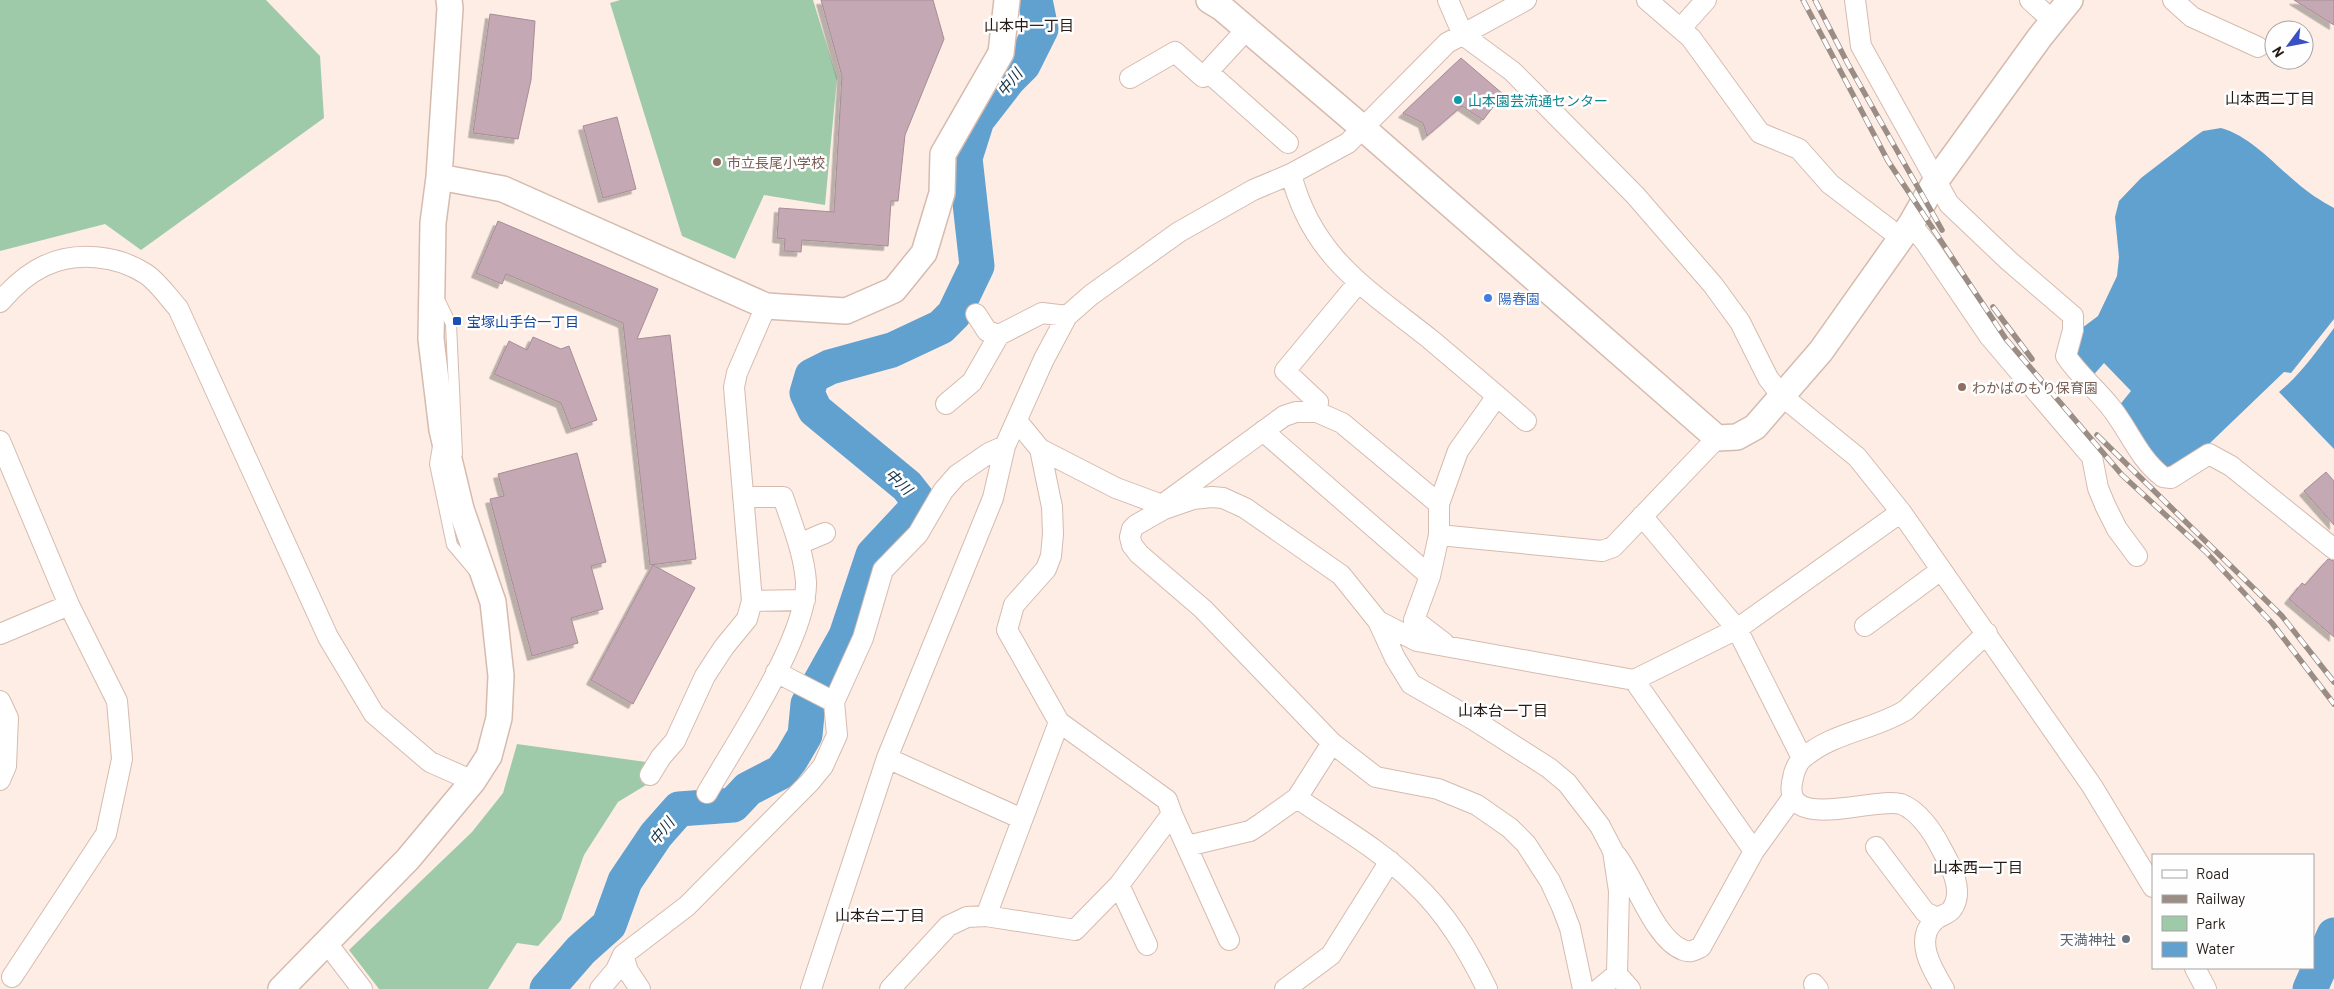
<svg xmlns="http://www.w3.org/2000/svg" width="2334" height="989" font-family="Barlow,'Noto Sans JP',sans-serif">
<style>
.green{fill:#9fcaa9}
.water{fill:#60a1d0}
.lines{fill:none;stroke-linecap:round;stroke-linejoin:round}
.river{stroke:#60a1d0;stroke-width:35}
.building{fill:#c4a8b3;stroke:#a78c97;filter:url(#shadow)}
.service-casing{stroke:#d5bbae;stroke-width:12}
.minor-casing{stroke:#d5bbae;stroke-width:22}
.tertiary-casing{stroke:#d5bbae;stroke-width:28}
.service{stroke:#fff;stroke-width:10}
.minor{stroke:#fff;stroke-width:20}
.tertiary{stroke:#fff;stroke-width:25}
.rail-casing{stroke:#9a8d86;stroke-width:5.5}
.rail{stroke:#fefefe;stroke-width:4;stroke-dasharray:11;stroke-linecap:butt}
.culture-dot{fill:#0f9aa8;stroke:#fefefe;stroke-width:2}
.education-dot{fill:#8d6e63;stroke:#fefefe;stroke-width:2}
.shop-dot{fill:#3f7fe0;stroke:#fefefe;stroke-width:2}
.transit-dot{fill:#1a4fb4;stroke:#fefefe;stroke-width:2}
.worship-dot{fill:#6b7280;stroke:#fefefe;stroke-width:2}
.labels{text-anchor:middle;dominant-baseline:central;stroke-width:5;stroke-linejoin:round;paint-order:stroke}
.culture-label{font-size:14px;fill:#0d838f;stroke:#fefefe;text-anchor:start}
.education-label{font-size:14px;fill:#785e54;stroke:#fefefe;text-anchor:start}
.shop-label{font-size:14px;fill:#366cbe;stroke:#fefefe;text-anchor:start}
.transit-label{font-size:14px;fill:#164399;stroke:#fefefe;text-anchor:start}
.worship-label{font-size:14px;fill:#5b616d;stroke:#fefefe;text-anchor:end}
.neighbourhood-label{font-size:15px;fill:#251b16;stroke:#fefefe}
.water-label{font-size:15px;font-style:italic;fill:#133145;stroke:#fefefe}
</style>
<defs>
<filter id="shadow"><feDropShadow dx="-4.5" dy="4.5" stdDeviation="0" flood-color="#0004"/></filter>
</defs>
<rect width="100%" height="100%" fill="#feede5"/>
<path class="green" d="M0 0H266L320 56 324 118 141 250 105 224 0 251Z
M620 0H813L837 78 825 205 764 195 735 259 682 236 610 3Z
M517 744 646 762V785L618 802 584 855 561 920 538 946 517 943 488 989H379L349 950 472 832 503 793Z"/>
<path class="water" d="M2221 128C2250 136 2273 163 2296 182 2307 192 2321 201 2334 208V319L2291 373 2284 372 2210 443 2187 463 2169 473 2118 407 2131 391 2104 363 2090 379 2079 367 2074 341 2078 331 2098 316 2117 276 2119 257 2115 217 2119 201 2141 178 2197 135 2203 131Z
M2334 328V449L2279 392C2301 374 2317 351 2334 328Z"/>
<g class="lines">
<path class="river" d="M547 989 581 950 609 925 625 881 656 835 679 809 733 805 748 789 781 772 791 759 805 735 808 704 846 636 873 555 914 511 918 500 907 486 815 410 807 393 812 376 830 367 892 350 941 327 954 314 977 266 965 158 977 120 1008 80 1023 65 1041 29 1035 0
M2310 989 2334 935"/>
</g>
<path class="building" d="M821 0H933L944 39 905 135 898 201H891L888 246 802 240 801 252 784 251 785 239 777 238 779 208 834 212 842 76Z
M2294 0H2334V25Z
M490 14 535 21 531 80 518 139 473 133Z
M1461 58 1503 94 1483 120 1462 106 1427 136 1423 123 1403 113Z
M617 117 636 189 603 198 583 126Z
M498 221 658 289 637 339 670 335 696 559 650 565 623 323 506 274 502 284 476 273Z
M533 337 561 349 569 346 597 420 571 429 561 403 494 374 509 341 527 350Z
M577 453 606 562 591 566 603 609 571 618 578 643 532 656 490 499 504 496 498 474Z
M2326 472 2334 481V525L2304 491Z
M2328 559 2334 561V637L2289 599 2302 583 2305 585Z
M653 565 695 588 633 704 591 680Z"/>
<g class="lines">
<defs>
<path id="service" d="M439 299 451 324 457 454
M438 446 435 464 452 545 474 571"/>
<path id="minor" d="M1448 0 1463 35 1512 71 1538 97 1635 195 1713 285 1740 322 1768 378 1782 396 1857 457 1901 512 2092 786 2153 887
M1647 0 1691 38 1760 133 1799 149 1830 184 1901 238
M1855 0 1861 46 1949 204 2009 261 2073 316V330L2066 356C2079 376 2098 390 2112 409 2130 432 2139 459 2163 477L2171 478 2209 454 2231 466 2334 549
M2030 0 2053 21
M2173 0 2192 17 2258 47
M1681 28 1706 0
M1208 72 1288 143
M1130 78 1175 52 1203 77 1247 29
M1291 174C1312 257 1367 289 1430 339 1462 366 1494 393 1526 421
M1911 224 1926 243 1990 337 2092 457 2098 488 2105 505 2117 529 2137 556
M0 302C12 288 27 274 44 266 76 251 117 255 146 274 158 282 168 297 178 308L328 637 374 714 430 762 473 781
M976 314 987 331 999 335 1042 313 1067 316 1091 295 1179 232 1253 190 1291 174 1348 143 1447 43 1526 0
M946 404 972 382 999 335
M1317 412 1318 402 1285 371 1358 283
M1017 421 1040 449 1052 507 1053 534 1051 556 1046 569 1014 605 1007 630 1059 722 1167 800 1172 814
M1263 431 1430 576
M0 441 69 605 117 701 122 759 106 834 12 977
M1040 449 1116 488 1162 505 1284 416 1296 412H1317L1342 423 1439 504 1458 451 1497 396
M1439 504V535L1430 576 1414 620 1444 643
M1642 516 1737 629 1802 758
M1439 535 1602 551 1613 547 1717 438
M799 544 825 533
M752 601 805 600
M1378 621 1417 641 1634 680 1754 851
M1865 626 1941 570
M0 634 69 605
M776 672 834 702
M1634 680 1737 629 1901 512
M0 701 8 718 6 766 0 780
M1059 722 986 916 1075 930 1119 885 1172 814 1229 940
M887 758 1022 819
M650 775 661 757 675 741 705 676 724 647 747 619 752 601 734 387 737 373 766 306
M707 793C735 744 808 636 806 582 804 553 792 524 783 497H743
M1297 798C1336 825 1380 849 1414 883 1446 913 1468 950 1487 989
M1187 846 1250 831 1262 823 1297 798 1332 743
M1876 847 1925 912 1937 918
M1616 855C1635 878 1654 939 1683 950 1690 953 1695 950 1701 947L1754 851 1793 797
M1119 885 1147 945
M326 942 362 989
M623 955 628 971 640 989
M2195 968 2206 989
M1617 974 1630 989
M1814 984 1818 989
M600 989 616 970 623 955 687 906 810 782 823 766 837 735 834 702 863 638 883 570 918 534 943 491 957 475 989 453 1005 446
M811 989 887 758 993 498 1005 446 1044 359 1067 316
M890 989 948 926 967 917 986 916
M1285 989 1331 955 1390 861
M1583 989 1570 928 1562 907 1550 881 1526 844 1510 828 1477 805 1438 789 1376 777 1332 743 1203 609 1139 554 1132 545 1130 537 1132 529 1136 525 1164 509 1193 499 1212 497 1223 498 1245 508 1341 575 1378 621 1395 658 1411 684 1474 720 1549 768 1567 783 1600 826 1613 851 1619 891 1617 974 1599 989
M1944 989C1932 969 1914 940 1934 921 1939 915 1948 915 1952 909 1965 891 1950 864 1941 848 1933 832 1918 810 1901 804 1876 796 1778 835 1793 778 1794 771 1798 762 1803 758 1833 732 1874 730 1906 710L1987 633"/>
<path id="tertiary" d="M1209 0 1222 8 1364 129 1717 438 1737 437 1755 427 1821 351 1911 224 1935 182 2040 37 2070 0
M439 177 503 189 766 306 846 311 894 290 924 253 942 193 943 154 1001 53 1007 0
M281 989 408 859 473 781 489 756 499 718 501 676 493 602 461 509 442 430 431 339 433 223 439 177 450 8 449 0"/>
</defs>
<use href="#service" class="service-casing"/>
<use href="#minor" class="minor-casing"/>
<use href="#tertiary" class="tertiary-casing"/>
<use href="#service" class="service"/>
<use href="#minor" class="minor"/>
<use href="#tertiary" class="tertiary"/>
<defs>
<path id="rail" d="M1803 0 1888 161 2006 339 2122 475 2206 552 2272 623 2334 704
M1815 0 1848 64 1942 230
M1993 307 2032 359
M2097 435 2282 616 2334 682"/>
</defs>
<use href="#rail" class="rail-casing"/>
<use href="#rail" class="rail"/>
</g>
<circle class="culture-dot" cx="1458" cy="100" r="5"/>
<g class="education-dot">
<circle cx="717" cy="162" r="5"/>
<circle cx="1962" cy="387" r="5"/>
</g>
<circle class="shop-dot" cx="1488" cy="298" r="5"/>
<rect class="transit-dot" x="452" y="316" width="10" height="10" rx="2.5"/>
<circle class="worship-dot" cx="2126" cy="939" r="5"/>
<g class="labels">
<g class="culture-label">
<text x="1468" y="100">山本園芸流通センター</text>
</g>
<g class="education-label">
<text x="727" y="162">市立長尾小学校</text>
<text x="1972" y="387">わかばのもり保育園</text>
</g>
<g class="shop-label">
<text x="1498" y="298">陽春園</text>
</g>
<g class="transit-label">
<text x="467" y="321">宝塚山手台一丁目</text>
</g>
<g class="worship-label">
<text x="2116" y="939">天満神社</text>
</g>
<g class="neighbourhood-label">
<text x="1029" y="25">山本中一丁目</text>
<text x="2270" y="98">山本西二丁目</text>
<text x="1503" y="710">山本台一丁目</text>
<text x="1978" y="867">山本西一丁目</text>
<text x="880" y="915">山本台二丁目</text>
</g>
<g class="water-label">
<text transform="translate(1009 82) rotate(-50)">中川</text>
<text transform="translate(899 481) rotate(43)">中川</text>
<text transform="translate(661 831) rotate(-51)">中川</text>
</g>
</g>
<rect x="2152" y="854" width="162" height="115" fill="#fefefe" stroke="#a7a3a1"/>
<rect x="2162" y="870" width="25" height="8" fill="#ffffff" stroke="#a7a3a1"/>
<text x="2196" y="879" font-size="15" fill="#251b16">Road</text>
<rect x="2162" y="895" width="25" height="8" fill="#9a8d86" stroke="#a7a3a1"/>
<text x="2196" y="904" font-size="15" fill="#251b16">Railway</text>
<rect x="2162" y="916" width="25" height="15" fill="#9fcaa9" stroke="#a7a3a1"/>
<text x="2196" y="929" font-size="15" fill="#251b16">Park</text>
<rect x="2162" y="942" width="25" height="15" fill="#60a1d0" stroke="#a7a3a1"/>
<text x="2196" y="954" font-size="15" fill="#251b16">Water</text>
<g transform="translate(2289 45) rotate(238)"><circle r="24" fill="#fefefe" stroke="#a7a3a1"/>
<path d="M0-4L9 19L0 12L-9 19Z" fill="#3950c2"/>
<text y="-8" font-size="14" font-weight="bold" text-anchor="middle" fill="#251b16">N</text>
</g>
</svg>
